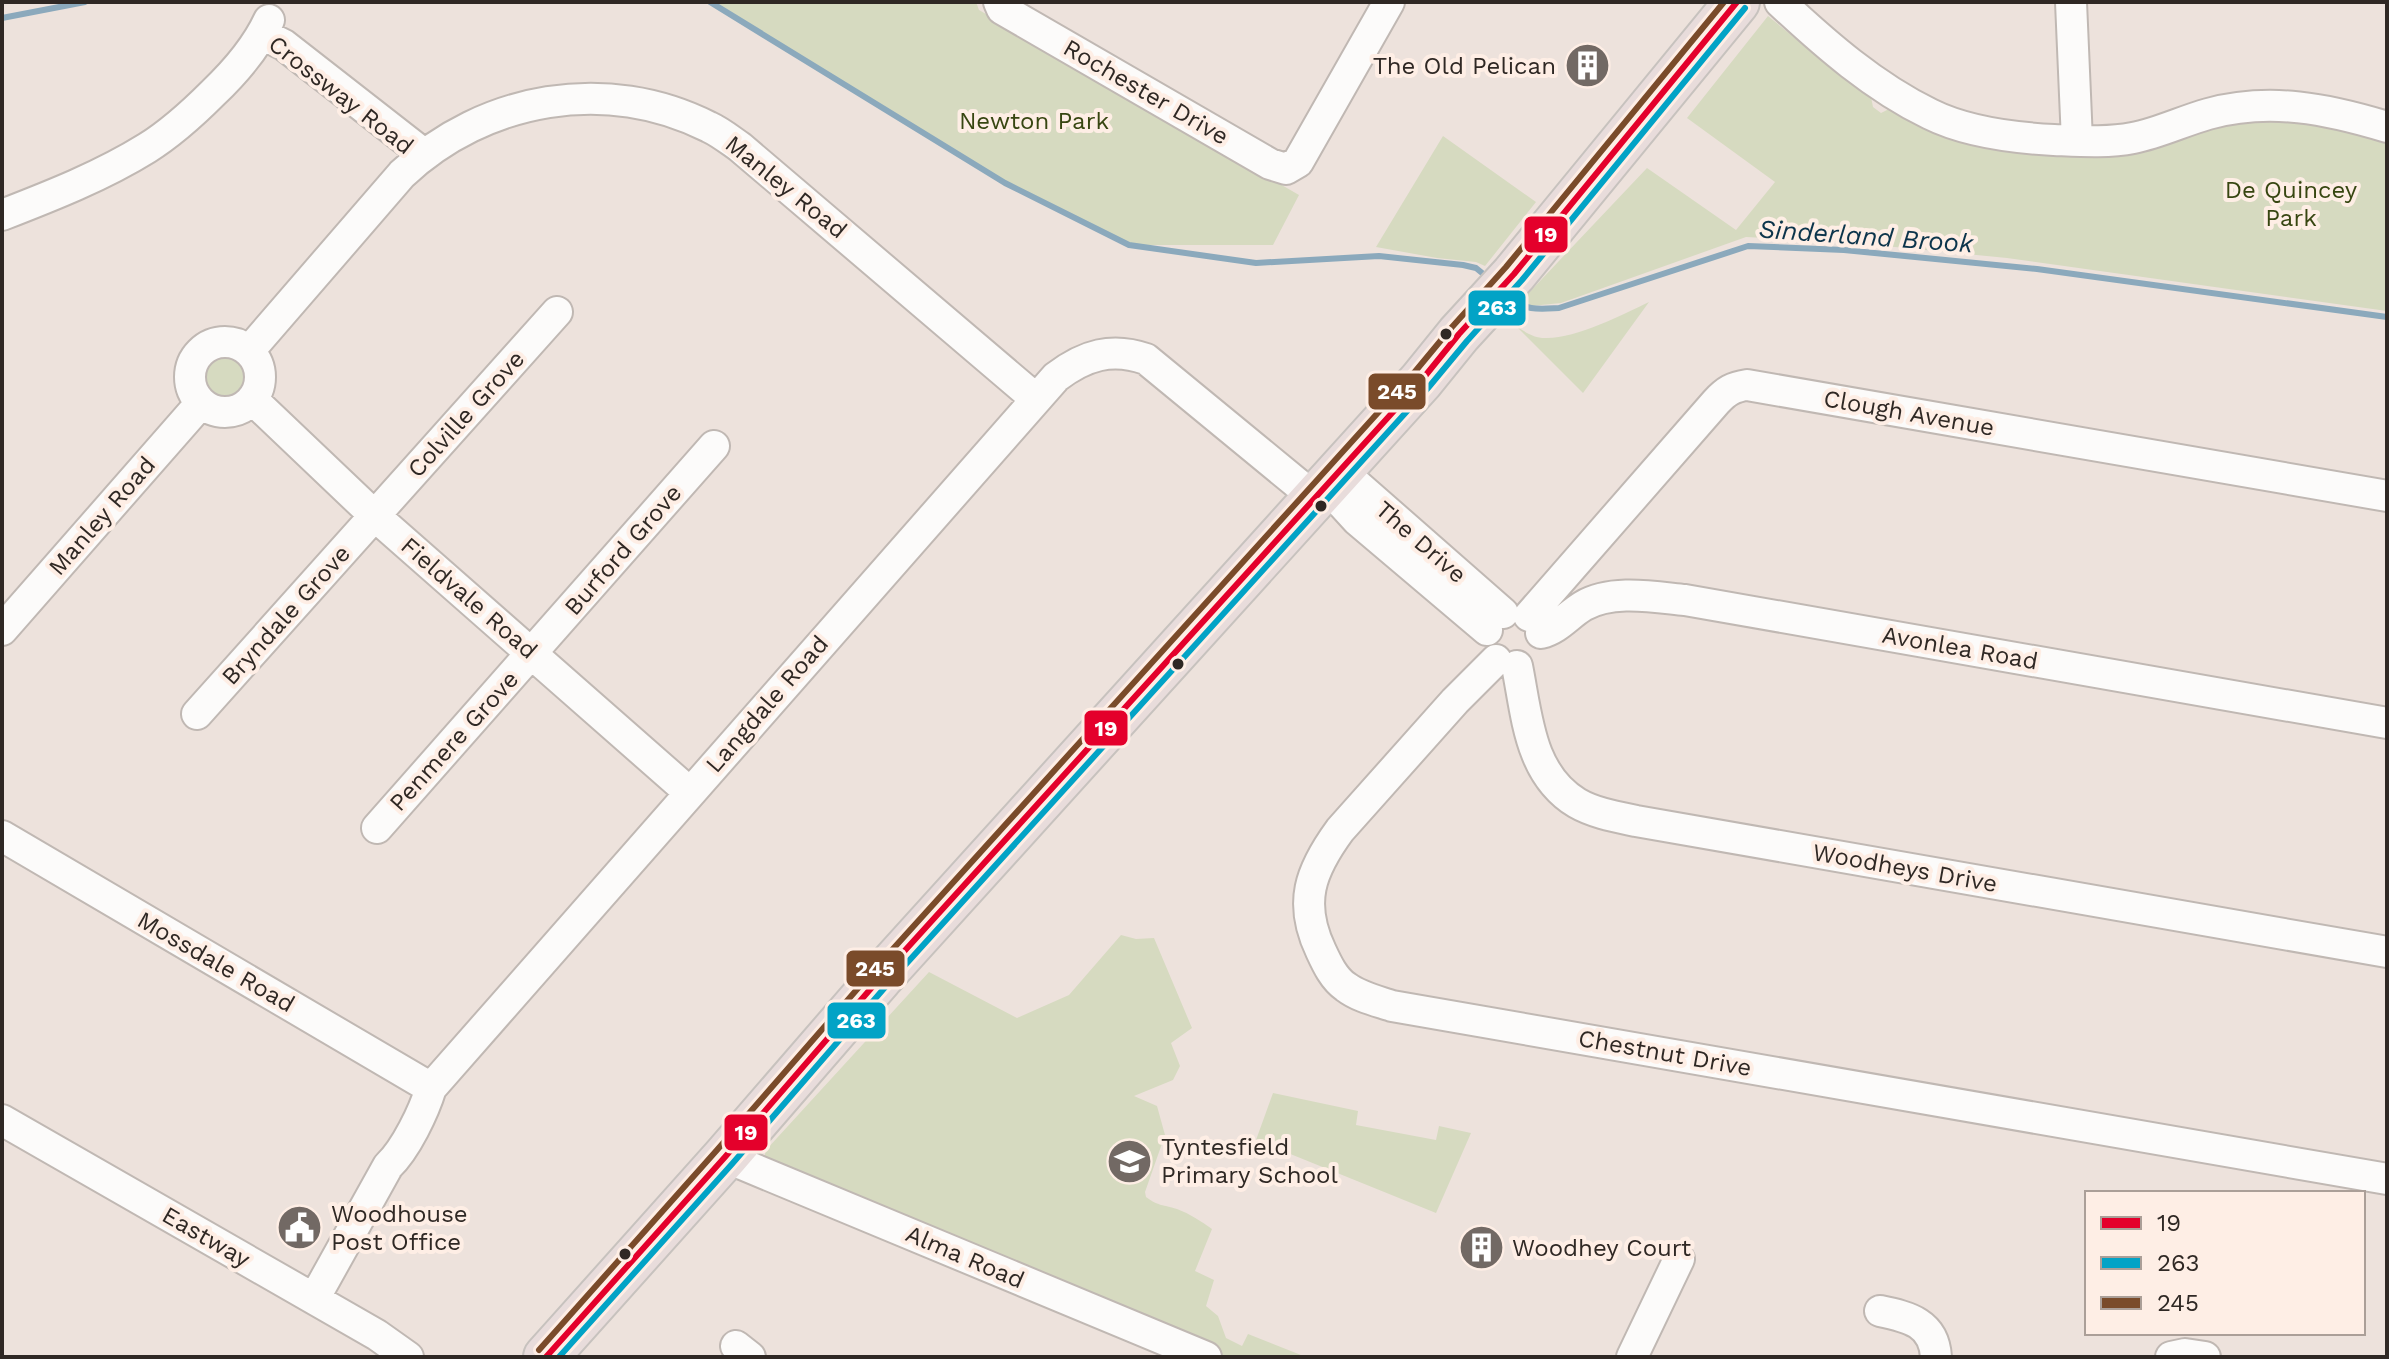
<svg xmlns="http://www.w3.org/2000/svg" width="2389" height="1359" font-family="'Work Sans',sans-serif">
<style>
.green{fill:#d6dac0}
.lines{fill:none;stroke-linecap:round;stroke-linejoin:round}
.stream{stroke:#8ba9bc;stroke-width:6}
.minor-casing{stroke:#c0b8b3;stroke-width:34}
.highway-casing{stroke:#c7c2be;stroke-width:48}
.minor{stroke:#fcfbfa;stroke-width:30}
.highway{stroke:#e8dcdb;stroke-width:44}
.bus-1-casing{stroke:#feeee5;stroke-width:12}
.bus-2-casing{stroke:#feeee5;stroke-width:12}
.bus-3-casing{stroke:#feeee5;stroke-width:12}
.bus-1{stroke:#e4002b;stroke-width:6}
.bus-2{stroke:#02a3c6;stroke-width:6}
.bus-3{stroke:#7a4b2a;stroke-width:6}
.bus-dot{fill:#2f2824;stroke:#feeee5;stroke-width:3}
.labels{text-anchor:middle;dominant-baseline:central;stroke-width:8;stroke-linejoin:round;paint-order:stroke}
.poi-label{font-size:24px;fill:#2f2824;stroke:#feeee5;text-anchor:start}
.street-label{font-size:24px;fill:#2f2824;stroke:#feeee5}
.park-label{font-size:24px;fill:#374611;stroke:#feeee5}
.water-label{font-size:26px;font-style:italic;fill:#0c344b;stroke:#feeee5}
.line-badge{stroke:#feeee5;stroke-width:3}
.badge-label{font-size:22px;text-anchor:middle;font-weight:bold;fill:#fff}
</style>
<rect width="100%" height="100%" fill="#ede2dc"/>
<path class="green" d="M710 2H976L979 10 1299 195 1273 245H1129L1005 183Z
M1768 16 1835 71 1871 97 1873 107 1881 113 1891 108 2000 149 2266 112 2387 131V311L2007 258 1844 242 1746 237 1561 303 1531 306 1522 300 1647 168 1736 230 1775 182 1687 118Z
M1443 136 1536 202 1485 266 1476 262 1437 258 1376 247Z
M1649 302 1583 393 1516 326C1525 332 1534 338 1545 338 1575 339 1622 315 1649 302Z
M204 377a23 23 0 1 1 46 0a23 23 0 1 1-46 0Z
M1121 935 1136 939 1154 938 1192 1028 1171 1043 1180 1066 1173 1080 1134 1096 1157 1106 1165 1135 1145 1192 1146 1197C1160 1207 1162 1204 1177 1209 1190 1214 1201 1221 1212 1229L1195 1271 1214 1280 1206 1306 1218 1316 1226 1338 1242 1346 1248 1334 1301 1355 1300 1357H1228L769 1165 764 1158 766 1150 929 972 1017 1018 1069 995Z
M1273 1093 1358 1111 1356 1125 1436 1140 1439 1126 1471 1133 1436 1213 1256 1140Z"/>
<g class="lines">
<path class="stream" d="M710 2 1005 183 1129 245 1256 263 1379 256 1463 265 1476 268 1487 277
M2 18 85 2
M1511 298C1526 311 1539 309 1559 308L1748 246 1844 250 2037 269 2387 317"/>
<defs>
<path id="minor" d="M999 2 1002 9 1270 164 1286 169 1298 162 1389 2
M1780 2C1825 44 1874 87 1930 114 1966 132 2015 138 2054 140 2079 141 2108 143 2133 138 2159 133 2183 121 2208 114 2270 97 2328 109 2387 127
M2071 2 2077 141
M262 34 284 45 416 148 420 157
M2 215C51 196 102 176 147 148 171 133 193 113 213 93 235 72 256 48 269 20
M190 377a35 35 0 1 1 70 0a35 35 0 1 1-70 0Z
M249 351 402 174C484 97 607 75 709 127 720 132 730 140 740 147L1036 399
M252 399 375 516 689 792
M1340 470 1503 613
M1326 486 1357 520 1487 630
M1529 616 1716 402C1726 391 1733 387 1747 385L2387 496
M2 630 201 403
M1541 633C1558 629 1568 615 1583 606 1612 589 1654 597 1685 600L2387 723
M1496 660 1455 701 1340 830C1310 871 1298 903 1321 951 1327 964 1334 979 1346 987 1359 997 1377 1001 1392 1006L2387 1179
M1517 666C1527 715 1529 774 1577 803 1594 813 1617 817 1636 821L2387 952
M197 714 557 312
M377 828 714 446
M2 836 431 1088
M2 1120 377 1335 408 1357
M725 1157 1206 1357
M314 1299 388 1166C406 1149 424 1111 431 1088L1056 377C1085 355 1112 347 1146 359L1315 498
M1880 1311C1909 1317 1934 1323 1936 1357
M736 1346 750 1357
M1632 1357 1679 1259
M2171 1357 2185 1354 2205 1357"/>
<path id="highway" d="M546 1357 725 1157 880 978 1421 381 1459 334 1514 274 1737 2"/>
</defs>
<use href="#minor" class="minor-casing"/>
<use href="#highway" class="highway-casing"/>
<use href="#minor" class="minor"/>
<use href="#highway" class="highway"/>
<defs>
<path id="bus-1" d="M546 1357 725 1157 880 978 1421 381 1459 334 1514 274 1737 2"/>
<path id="bus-2" d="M559 1357 732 1164 887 985 1428 388 1467 341 1522 280 1745 8"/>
<path id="bus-3" d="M539 1350 717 1150 873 971 1413 374 1452 327 1506 267 1724 2"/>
</defs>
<use href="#bus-1" class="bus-1-casing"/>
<use href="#bus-2" class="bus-2-casing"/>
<use href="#bus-3" class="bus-3-casing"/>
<use href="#bus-1" class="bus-1"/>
<use href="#bus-2" class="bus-2"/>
<use href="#bus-3" class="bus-3"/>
</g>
<defs>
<symbol id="building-disc" viewBox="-11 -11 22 22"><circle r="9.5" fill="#726964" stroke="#feeee5"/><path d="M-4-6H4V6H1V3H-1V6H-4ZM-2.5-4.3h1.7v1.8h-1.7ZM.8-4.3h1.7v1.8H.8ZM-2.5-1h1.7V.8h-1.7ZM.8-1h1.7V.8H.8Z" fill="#fff"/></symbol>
<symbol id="school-disc" viewBox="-11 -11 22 22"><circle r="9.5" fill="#726964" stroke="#feeee5"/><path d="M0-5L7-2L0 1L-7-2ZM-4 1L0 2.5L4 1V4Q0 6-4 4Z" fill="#fff"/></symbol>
<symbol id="civic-disc" viewBox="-11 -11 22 22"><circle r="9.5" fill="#726964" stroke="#feeee5"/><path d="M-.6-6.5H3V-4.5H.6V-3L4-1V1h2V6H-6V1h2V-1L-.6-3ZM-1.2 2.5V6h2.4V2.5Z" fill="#fff"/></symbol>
</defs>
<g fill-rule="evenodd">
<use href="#building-disc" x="1562" y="40" width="51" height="51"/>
<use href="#school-disc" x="1104" y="1136" width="51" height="51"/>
<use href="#civic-disc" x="274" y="1202" width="51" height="51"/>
<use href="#building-disc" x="1456" y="1222" width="51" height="51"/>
</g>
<g class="bus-dot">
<circle cx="1446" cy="334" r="7"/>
<circle cx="1321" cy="506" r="7"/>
<circle cx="1178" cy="664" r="7"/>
<circle cx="625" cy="1254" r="7"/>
</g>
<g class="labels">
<g class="poi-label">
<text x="1556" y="66" text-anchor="end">The Old Pelican</text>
<text x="1161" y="1147">Tyntesfield<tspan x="1161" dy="28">Primary School</tspan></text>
<text x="331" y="1214">Woodhouse<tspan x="331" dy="28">Post Office</tspan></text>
<text x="1512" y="1248">Woodhey Court</text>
</g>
<g class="street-label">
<text transform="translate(1146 92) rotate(30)">Rochester Drive</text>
<text transform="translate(341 95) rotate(38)">Crossway Road</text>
<text transform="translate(786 187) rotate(39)">Manley Road</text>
<text transform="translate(1909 413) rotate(10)">Clough Avenue</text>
<text transform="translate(466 414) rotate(-48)">Colville Grove</text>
<text transform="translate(102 516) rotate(-49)">Manley Road</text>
<text transform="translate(1421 542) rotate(41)">The Drive</text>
<text transform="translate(623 550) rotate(-49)">Burford Grove</text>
<text transform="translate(469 598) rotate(41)">Fieldvale Road</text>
<text transform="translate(286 615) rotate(-48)">Bryndale Grove</text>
<text transform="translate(1960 648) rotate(10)">Avonlea Road</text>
<text transform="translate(767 704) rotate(-49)">Langdale Road</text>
<text transform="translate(454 741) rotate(-48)">Penmere Grove</text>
<text transform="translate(1905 868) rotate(10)">Woodheys Drive</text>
<text transform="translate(216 962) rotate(30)">Mossdale Road</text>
<text transform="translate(1665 1053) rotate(10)">Chestnut Drive</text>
<text transform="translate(206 1237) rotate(30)">Eastway</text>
<text transform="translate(965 1257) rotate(23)">Alma Road</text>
</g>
<g class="park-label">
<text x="1034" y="121">Newton Park</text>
<text x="2291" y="190">De Quincey<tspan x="2291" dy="28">Park</tspan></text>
</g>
<g class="water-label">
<text transform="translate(1866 236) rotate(4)">Sinderland Brook</text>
</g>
</g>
<g class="line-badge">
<rect x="1523" y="215" width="46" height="39" rx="8" fill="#e4002b"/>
<rect x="1467" y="289" width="60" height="38" rx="8" fill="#02a3c6"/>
<rect x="1367" y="372" width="60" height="39" rx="8" fill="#7a4b2a"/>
<rect x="1083" y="709" width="46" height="38" rx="8" fill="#e4002b"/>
<rect x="845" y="949" width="61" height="39" rx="8" fill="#7a4b2a"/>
<rect x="826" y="1001" width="61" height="39" rx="8" fill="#02a3c6"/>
<rect x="723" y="1113" width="46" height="39" rx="8" fill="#e4002b"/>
</g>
<g class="badge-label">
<text x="1546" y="242">19</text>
<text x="1497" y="315">263</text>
<text x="1397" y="399">245</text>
<text x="1106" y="736">19</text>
<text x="875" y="976">245</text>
<text x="856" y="1028">263</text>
<text x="746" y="1140">19</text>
</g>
<rect width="2389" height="1359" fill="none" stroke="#2f2824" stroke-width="8"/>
<rect x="2085" y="1191" width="280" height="144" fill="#feeee5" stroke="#ab9f98" stroke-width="2"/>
<rect x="2101" y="1217" width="40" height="12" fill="#e4002b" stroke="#ab9f98" stroke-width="2"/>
<text x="2157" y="1231" font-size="24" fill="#2f2824">19</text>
<rect x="2101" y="1257" width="40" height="12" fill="#02a3c6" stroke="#ab9f98" stroke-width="2"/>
<text x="2157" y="1271" font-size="24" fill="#2f2824">263</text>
<rect x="2101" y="1297" width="40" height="12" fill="#7a4b2a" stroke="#ab9f98" stroke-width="2"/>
<text x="2157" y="1311" font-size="24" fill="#2f2824">245</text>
</svg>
